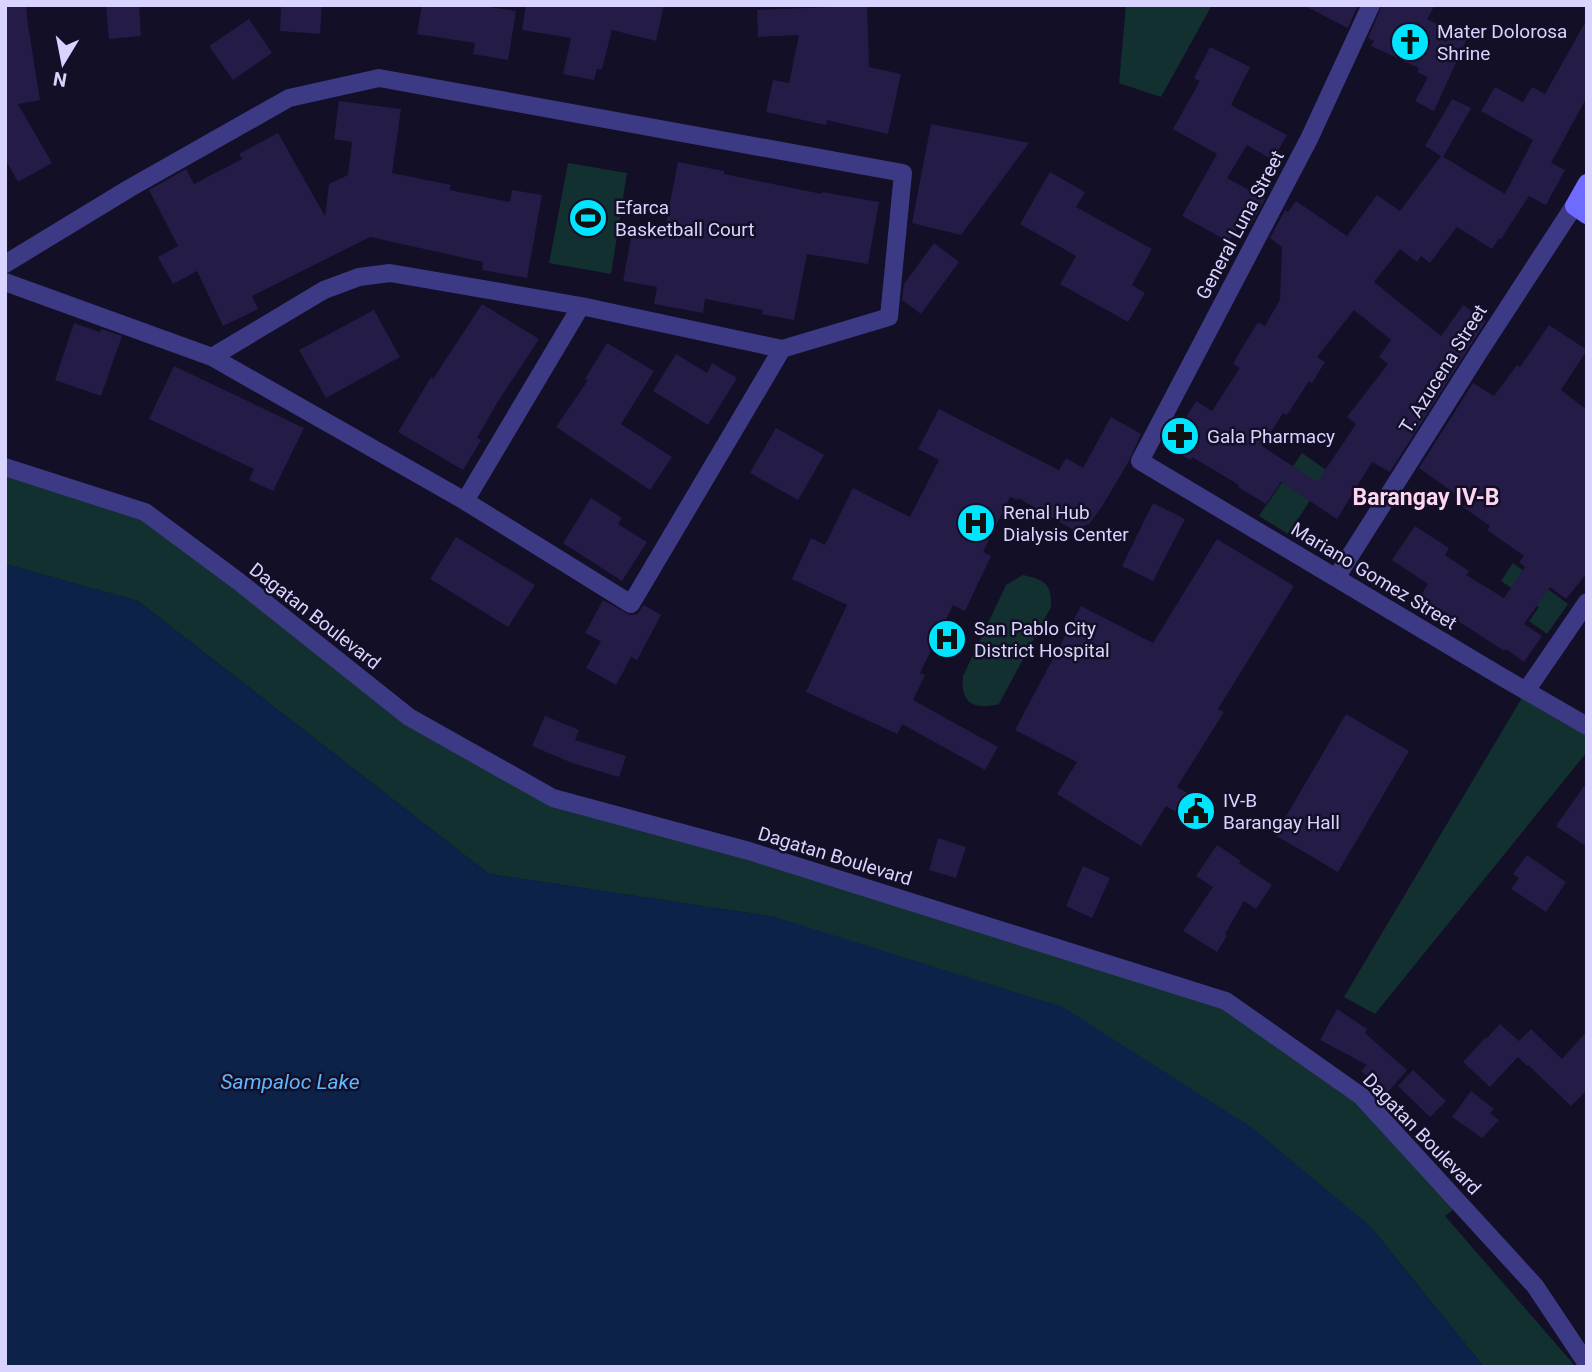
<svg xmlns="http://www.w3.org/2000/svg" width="1592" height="1372" font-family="Roboto,sans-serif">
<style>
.green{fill:#12302f}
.water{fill:#0c2248}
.building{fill:#241b47;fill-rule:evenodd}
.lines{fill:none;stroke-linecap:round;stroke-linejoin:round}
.street{stroke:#3d3a85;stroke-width:18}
.secondary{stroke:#6f6bff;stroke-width:18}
.labels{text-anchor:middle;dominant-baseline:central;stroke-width:5;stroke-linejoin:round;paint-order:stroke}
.poi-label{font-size:19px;fill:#d9d4ff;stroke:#130f26;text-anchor:start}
.street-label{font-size:19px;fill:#d9d4ff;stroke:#130f26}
.water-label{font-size:21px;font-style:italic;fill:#62b6ff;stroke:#130f26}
.quarter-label{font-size:23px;font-weight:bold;fill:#ffd6f0;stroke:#130f26}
</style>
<rect width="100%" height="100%" fill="#130f26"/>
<path class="green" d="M1126 5H1212L1161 97 1119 83Z
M568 163 627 173 611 274 549 263Z
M1302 453 1329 472 1288 534 1259 516Z
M5 467 145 512 409 717 553 798 1226 1001 1361 1096 1460 1204 1445 1216 1576 1367H1484L1370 1226 775 917 489 874 138 601 5 564Z
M1513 563 1568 604 1547 634 1529 621 1539 607 1501 581Z
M1023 575C1044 580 1052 583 1051 607L999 704C975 710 960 704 963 676L1006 585Z
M1526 691 1587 726V752L1375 1014 1344 997Z"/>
<path class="water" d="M5 564 138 601 489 874 775 917 1063 1007 1254 1129 1370 1226 1484 1367H5Z"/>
<path class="building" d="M5 5H26L28 25 40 100 18 104 52 163 18 182 5 159Z
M106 5H139L141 36 109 39Z
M281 5H322L320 34 280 31Z
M422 5H475L516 11 508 60 473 54 475 43 417 34Z
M526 5H664L656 41 612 30 602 69H597L594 80 563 74 571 38 522 30Z
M832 5H867L869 67 901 74 888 134 827 120 826 125 766 112 773 80 789 83 799 35 758 37 757 10 832 7Z
M1303 5H1358L1348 28Z
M1382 5H1435L1427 19 1442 26 1437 37 1446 42 1454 26 1469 34 1434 111 1415 101 1428 77 1417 72 1419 68 1371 46 1374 41 1368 38Z
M249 19 272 53 233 80 209 46Z
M1587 19V97L1551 163 1565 170 1546 205 1529 196 1501 239 1499 238 1492 249 1457 227 1430 263 1421 256 1417 262 1400 249 1374 282 1441 336 1463 305 1486 321 1390 472 1372 462 1337 519 1281 482 1266 504 1238 487 1239 485 1192 457 1191 460 1168 448 1196 401 1212 411 1240 368 1233 364 1245 343 1258 322 1265 326 1280 300 1282 247 1270 238 1285 210 1288 212 1296 201 1347 236 1377 195 1400 211 1441 156 1425 146 1452 99 1471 108 1443 157 1442 156 1505 194 1533 140 1481 111 1495 87 1523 102 1532 87 1545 94ZM1354 310 1391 340 1379 357 1388 364 1347 417 1356 424 1317 482 1262 446 1283 413 1287 415 1309 381 1312 383 1325 362 1317 357Z
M1210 47 1250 67 1231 105 1287 135 1273 160 1247 145 1227 178 1265 199 1251 225 1242 219 1229 242 1182 216 1217 154 1173 129 1200 81 1194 78Z
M339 101 401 109 392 173 451 185 449 190 510 202 512 190 542 195 527 278 482 270 483 262 370 237 252 296 258 309 223 326 197 271 173 284 158 257 178 246 149 190 186 169 194 184 242 159 239 154 278 133 325 216 329 184 348 175 352 142 334 139Z
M931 124 1029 143 961 235 912 223Z
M678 162 724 171V174L822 194V192L879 202 868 264 807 254 794 320 762 314 763 310 705 299 703 313 654 304 657 287 623 281 633 227 664 233Z
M1050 172 1085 192 1076 207 1152 249 1132 285 1145 293 1128 322 1060 284 1076 256 1020 224Z
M934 243 959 262 921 314 902 300 904 284Z
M482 304 539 339 497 403 477 438 481 440 463 470 398 432 431 377 433 379Z
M374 310 400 357 326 398 299 350Z
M74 323 100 332 101 329 122 336 101 396 55 380Z
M1549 325 1587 350 1561 390 1587 410V573L1566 599 1550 587 1524 624 1542 636 1524 662 1506 649 1504 651 1443 611 1437 619 1415 604 1428 584 1392 560 1415 526 1449 548 1445 555 1469 571 1466 575 1504 598 1525 567 1519 562 1524 556 1487 530 1490 526 1463 507 1467 502 1419 468 1473 383 1494 396 1517 365 1520 367Z
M607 343 654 371 621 424 672 457 650 490 556 427 588 380 585 379Z
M676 354 707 373 712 363 737 378 708 425 653 391Z
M174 366 304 428 273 491 249 480 254 469 149 419Z
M939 409 1059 470 1066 458 1083 468 1111 417 1141 434 1129 461 1101 508 1089 524 1074 530 1018 498 1017 500 1010 497 983 552 991 556 965 611 953 605 920 673 925 675 913 700 998 747 985 770 902 724 897 734 806 692 847 605 792 579 811 538 825 545 853 488 910 517 939 460 918 449Z
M776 428 824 455 798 500 750 473Z
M591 498 622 518 618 524 647 542 622 581 563 543Z
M1153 503 1185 519 1153 581 1122 566Z
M456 537 535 585 508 627 430 579Z
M1217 539 1294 586 1218 709 1224 712 1177 787 1215 809 1204 828 1166 806 1141 846 1057 794 1077 762 1015 730 1081 606 1153 643Z
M603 600 630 615 637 614 644 605 661 615 637 660 631 657 616 685 586 668 601 641 585 633Z
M1346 714 1409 751 1338 872 1275 835Z
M545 716 579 730 575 740 626 756 619 777 572 763 532 746Z
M1587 782V847L1556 826Z
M938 838 966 847 956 878 929 870Z
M1217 845 1241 861 1239 863 1272 885 1256 909 1244 901 1225 934 1227 936 1217 952 1183 931 1213 887 1196 876Z
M1527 855 1566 882 1546 912 1511 889 1519 878 1513 874Z
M1083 866 1110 878 1092 918 1066 906Z
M1337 1009 1367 1029 1365 1033 1407 1070 1387 1093 1361 1071 1367 1065 1320 1040Z
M1500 1024 1519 1041 1531 1029 1562 1059 1587 1031V1090L1571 1106 1528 1065 1527 1066 1518 1057 1490 1087 1463 1062 1486 1037 1487 1038Z
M1413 1070 1446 1101 1430 1117 1398 1086Z
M1471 1091 1494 1109 1490 1113 1499 1120 1482 1138 1452 1117Z"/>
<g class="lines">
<path class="street" d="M1371 5 1309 139 1140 461 1502 677 1587 726
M5 264 130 188 289 98 379 78 903 173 889 317 782 349 581 306 390 273 359 277 324 290 212 357
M5 282 212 357 465 501 631 604 782 349
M5 467 145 512 238 581 409 717 553 798 749 851 1226 1001 1361 1096 1535 1286 1587 1364
M465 501 581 306
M1336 578 1479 352 1574 206
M1526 691 1587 602"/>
<path class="secondary" d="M1587 183 1574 206 1587 215"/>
</g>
<defs>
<symbol id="church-disc" viewBox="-11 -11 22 22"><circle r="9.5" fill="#00e5ff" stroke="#130f26"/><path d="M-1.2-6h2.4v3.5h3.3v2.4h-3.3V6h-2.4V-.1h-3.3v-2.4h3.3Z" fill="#111"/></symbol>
<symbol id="stadium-disc" viewBox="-11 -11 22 22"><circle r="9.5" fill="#00e5ff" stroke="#130f26"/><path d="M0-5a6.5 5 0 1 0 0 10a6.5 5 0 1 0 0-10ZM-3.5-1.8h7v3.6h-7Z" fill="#111"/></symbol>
<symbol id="pharmacy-disc" viewBox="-11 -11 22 22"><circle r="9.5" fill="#00e5ff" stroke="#130f26"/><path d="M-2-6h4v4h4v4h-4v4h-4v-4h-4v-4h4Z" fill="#111"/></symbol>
<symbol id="hospital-disc" viewBox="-11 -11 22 22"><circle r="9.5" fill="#00e5ff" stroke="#130f26"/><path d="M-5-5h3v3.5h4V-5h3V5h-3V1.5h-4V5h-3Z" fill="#111"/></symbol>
<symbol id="civic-disc" viewBox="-11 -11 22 22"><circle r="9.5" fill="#00e5ff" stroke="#130f26"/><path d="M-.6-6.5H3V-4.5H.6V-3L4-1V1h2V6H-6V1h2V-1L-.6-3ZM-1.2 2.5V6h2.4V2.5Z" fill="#111"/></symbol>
</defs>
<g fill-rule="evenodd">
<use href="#church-disc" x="1388" y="20" width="44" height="44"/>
<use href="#stadium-disc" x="566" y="196" width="44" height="44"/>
<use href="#pharmacy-disc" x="1158" y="414" width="44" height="44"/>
<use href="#hospital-disc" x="954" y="501" width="44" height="44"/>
<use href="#hospital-disc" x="925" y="617" width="44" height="44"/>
<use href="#civic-disc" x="1174" y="789" width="44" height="44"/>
</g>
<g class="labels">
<g class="poi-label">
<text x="1437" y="31">Mater Dolorosa<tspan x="1437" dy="22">Shrine</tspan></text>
<text x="615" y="207">Efarca<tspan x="615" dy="22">Basketball Court</tspan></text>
<text x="1207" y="436">Gala Pharmacy</text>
<text x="1003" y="512">Renal Hub<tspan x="1003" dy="22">Dialysis Center</tspan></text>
<text x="974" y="628">San Pablo City<tspan x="974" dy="22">District Hospital</tspan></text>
<text x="1223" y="800">IV-B<tspan x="1223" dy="22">Barangay Hall</tspan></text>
</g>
<g class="street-label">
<text transform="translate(1240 225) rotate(-62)">General Luna Street</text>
<text transform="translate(1443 369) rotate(-58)">T. Azucena Street</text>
<text transform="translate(1374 576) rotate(31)">Mariano Gomez Street</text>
<text transform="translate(315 616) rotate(38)">Dagatan Boulevard</text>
<text transform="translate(835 856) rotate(17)">Dagatan Boulevard</text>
<text transform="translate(1422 1134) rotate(46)">Dagatan Boulevard</text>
</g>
<g class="water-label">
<text x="290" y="1082">Sampaloc Lake</text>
</g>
<g class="quarter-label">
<text x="1426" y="497">Barangay IV-B</text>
</g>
</g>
<rect width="1592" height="1372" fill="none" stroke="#d9d4ff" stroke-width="14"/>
<g transform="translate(63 63) rotate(190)" stroke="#130f26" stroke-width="5" paint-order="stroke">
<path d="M0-5L12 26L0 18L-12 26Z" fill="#d9d4ff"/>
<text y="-10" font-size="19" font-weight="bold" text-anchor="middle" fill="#d9d4ff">N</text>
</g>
</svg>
